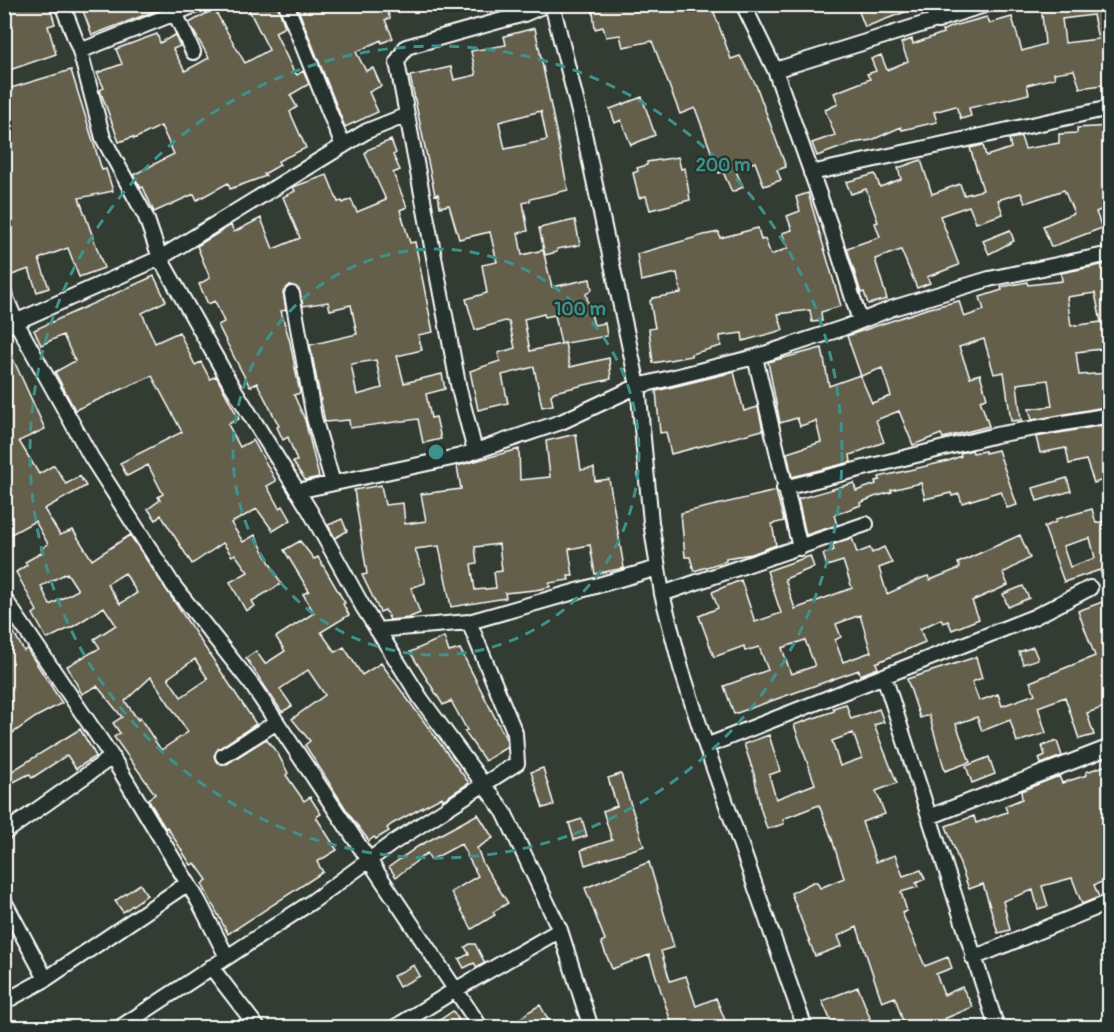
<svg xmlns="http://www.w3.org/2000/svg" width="1114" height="1032" font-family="Pangolin,sans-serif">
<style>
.building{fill:#645e4c;stroke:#fff;stroke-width:1.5;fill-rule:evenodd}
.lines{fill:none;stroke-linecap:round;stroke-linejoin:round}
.street-casing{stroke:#fff;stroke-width:18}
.street{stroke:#26332d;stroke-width:14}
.ring{fill:none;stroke:#3f918b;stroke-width:3;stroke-dasharray:10 8}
.centre{fill:#3f918b;stroke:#26332d;stroke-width:3}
.ring-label{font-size:18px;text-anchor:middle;font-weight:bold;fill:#3f918b;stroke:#26332d;stroke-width:4.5;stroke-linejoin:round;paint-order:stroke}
</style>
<rect width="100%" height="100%" fill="#323c33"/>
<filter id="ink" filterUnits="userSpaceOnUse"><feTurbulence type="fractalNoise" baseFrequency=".0167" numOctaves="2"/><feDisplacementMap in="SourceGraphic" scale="12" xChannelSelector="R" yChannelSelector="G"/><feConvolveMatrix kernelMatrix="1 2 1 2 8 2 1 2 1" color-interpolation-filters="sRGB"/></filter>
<g filter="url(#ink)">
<path class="building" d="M4 4H49L55 24 48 26 56 54 4 72Z
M92 4H162L163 8 92 35 82 8Z
M246 4H277L285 27 275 32 293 70 297 75 303 71 309 84 290 95 297 107 290 112 306 148 278 161 280 165 264 174 266 176 230 189 228 183 197 200 194 194 154 212 143 187 141 188 133 175 174 154 161 126 134 139 133 137 119 142 100 90 104 88 97 73 122 64 116 49 157 34 160 43 175 35 180 46 173 49 185 71 209 58 189 23 214 9 245 63 269 50Z
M296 4H384L390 18 385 20 393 38 382 43 381 40 356 52 366 71 373 68 381 86 369 92 378 112 345 127Z
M592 4H711L731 59 740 56 756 85 786 167 777 170 781 180 764 186 755 162 735 169 743 187 732 192 723 172 719 173 695 108 680 114 652 41 623 47 620 35 606 37 603 27 595 29Z
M856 4H921V6L865 27Z
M1041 4 1110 5V84L1080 88 1074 70 1054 73 1055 78 1027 85 1029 94 969 108 971 116 961 119 956 106 934 112 937 122 902 130 901 127 872 140 853 143 817 156 812 143 835 135 825 110 838 104 834 93 870 79 867 74 876 71 871 59 881 55 887 70 908 61 901 43 912 39 913 44 943 33 942 31 950 27 987 17 990 23 1012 17 1022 51 1045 44ZM1093 15 1098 39 1065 43 1062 19Z
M535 28 568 190 530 199V201L523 203 528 231 518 233 522 255 543 250 552 287 590 279 592 290 586 294 594 325 605 323 607 336 561 344 555 315 545 317 544 314 524 319 530 351 565 343 570 367 609 358 611 379 554 392 551 395 553 405 542 407 534 367 502 375 508 403 478 410 470 371 500 361 498 353 515 348 509 322 505 321 475 330 466 299 487 293 482 265 497 262 490 232 459 239 449 205 440 207 438 194 435 195 410 76 451 67 454 80 476 75 471 51 506 45 504 36ZM541 111 547 140 505 149 499 122Z
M71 70 102 170 106 169 113 191 79 198 104 268 79 277 68 248 46 256 39 259 49 288 37 292 29 269 12 275 4 251V222L12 219 4 198V90Z
M642 97 655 135 631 145 621 120 615 123 610 109Z
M1110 126V206L1096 212 1102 228 1051 247 1043 226 1074 213 1064 190 1025 203 1021 193 998 200 1003 214 976 223 969 206 940 216 959 265 927 277 930 283 917 288 901 250 875 259 887 299 868 304 864 292 861 293 847 248 880 237 875 223 878 222 866 189 851 194 846 182 875 174 880 187 901 179 898 168 921 160 932 194 960 184 964 195 983 190 970 148 983 145 986 156 1011 148 1009 139 1021 137 1025 149 1059 143V134L1077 133V128Z
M391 140 396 153 393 155 400 170 393 173 407 207 400 210 410 243 415 242 433 332 418 335 422 350 397 356 404 383 442 374 445 389 426 394 431 418 436 417 441 439 423 443 418 419 350 428 349 420 325 422 310 345 357 334 351 305 330 310 328 302 303 306 299 289 290 285 283 292 286 310 281 311 290 342 300 393 294 395 305 420 319 477 305 480 293 462 297 461 288 437 283 440 277 427 279 426 257 383 250 387 235 359 218 325 224 322 215 301 208 304 199 284 210 278 197 246 231 225 234 232 261 218 273 249 300 238 283 197 295 191 293 187 327 175 338 202 342 201 343 203 351 199 357 212 386 200 365 154 367 150ZM376 360 382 388 357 395 351 364Z
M678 157 681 169 685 168 690 200 650 210 646 196 639 198 633 173 638 171 637 168 647 165V162Z
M808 193 841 306 821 312 822 321 812 322 810 310 778 314 783 330 743 341 742 333 720 336 721 346 691 354V356L653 363 649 329 655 328 650 301 653 298 681 293 677 273 641 281 637 254 704 235 719 232 720 238 758 228 761 240 765 239 771 255 788 248 782 233 792 230 787 216 800 211 796 197Z
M575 220 580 245 557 249V252L545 255 539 228Z
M1010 230 1014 241 989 254 983 241Z
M1106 264 1110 289V299H1107L1110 348 1076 352 1079 375 1110 373V406L1032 420 1029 409 1052 406 1048 380 1017 384 1021 420 1011 421 1004 372 994 374 984 339 959 347 970 377 980 374 987 398 980 400 989 426 943 438 941 434 913 445 899 411 876 420 884 442 850 455 851 462 792 477 787 453 821 442 816 421 800 426 797 418 780 423 768 362 822 348 829 386 860 375 872 403 891 396 882 368 861 376 847 336 926 309 959 301 964 317 984 310 980 297 1002 290 1001 287 1027 282 1028 285 1062 281 1061 273ZM1095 293 1101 322 1071 326 1067 297Z
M154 276 166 301 142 313 155 343 179 332 195 365 201 362 210 379 216 376 239 419 228 424 240 447 253 440 276 481 267 486 279 508 283 506 291 520 273 531 257 509 231 523 243 542 255 535 281 584 252 601 255 606 246 611 230 582 248 572 235 554 232 556 223 543 192 564 161 515 156 520 148 509 160 500 158 497 163 494 148 465 127 476 120 463 182 432 152 376 75 410 55 372 75 361 63 335 41 345 34 330Z
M4 339 45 429 19 441 39 474 54 465 66 484 80 476 86 486 44 509 60 535 73 530 92 560 130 535 256 724 218 749 214 756 216 761 227 764 266 739 278 754 288 773 286 775 304 801 310 797 321 814 316 817 337 850 317 862 323 872 228 934 202 884 207 880 195 863 191 865 167 827 165 828 148 799 155 794 114 737 120 733 113 723 122 717 97 686 82 694 67 666 100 648 94 639 116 625 104 607 74 626 47 639 33 614 37 611 16 572 27 565 25 562 43 552 41 549 48 544 35 521 4 538ZM67 573 78 590 50 605 41 586ZM125 573 137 593 120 604 107 584ZM195 659 208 679 181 697 168 678ZM151 677 188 732 161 750 140 718 138 720 125 701Z
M734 372 744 411 758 407 763 430 671 454 666 432 660 433 656 391Z
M1110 424V478L1094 483 1086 460 1069 464 1066 448 1040 453 1036 437Z
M576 434 581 470 594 468 595 481 609 479 624 568 595 574 590 545 569 549 573 576H568L569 580 549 583 550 587 535 590 505 593 506 598 451 607 439 546 415 549 425 579V583L411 588 420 613 408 618 390 620 385 610 380 612 362 575 367 574 354 490 381 485 385 505 403 503 405 524 426 521 421 494 461 489 457 466 519 449 520 480 550 477 546 441ZM499 544 502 571 494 572 496 588 475 590 471 564 477 563 475 547Z
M972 450 973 453 985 451V453L998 450 1017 505 1007 508 1001 491 962 503 959 494 952 496 951 493 925 499 921 483 891 490 892 492 874 497 860 503 861 505 834 515 837 525 806 535 798 499 854 483 856 491 876 484 875 481 880 480 879 477 948 461 961 456 960 453Z
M1067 478 1071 491 1037 501 1033 488Z
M776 491 784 521 772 524 776 545 752 554 726 558V561L694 571 690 557H685L681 513Z
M1092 509 1096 523 1110 520V591H1107L1100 570 1064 582 1044 527 1056 522V519ZM1090 538 1095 558 1070 567 1063 546Z
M342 519 347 531 335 538 328 525Z
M1020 535 1030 558 1003 573 1008 585 972 601 979 619 952 630 948 621 943 623 941 619 920 629 925 642 876 663 878 668 860 675 859 670 734 714 724 686 768 670 759 647 745 651 744 646 714 657 699 616 718 608 712 592 741 580 755 622 781 613 767 571 810 556 814 567 785 579 795 609 852 588 843 561 827 566 823 554 834 550 832 545 852 538 857 553 870 548 872 553 884 547 892 563 879 568 887 594 922 578 928 576 930 580 960 568 958 563ZM860 615 871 652 843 662 835 640 841 637 836 624ZM805 640 815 666 791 674 782 648Z
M300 541 314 559 318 557 345 603 343 604 349 615 321 632 335 652 344 647 362 675 381 663 469 783 443 800 442 797 392 824 387 828 389 831 376 839 374 837 369 841 351 817 305 745 310 741 292 719 325 695 308 670 280 689 292 706 282 712 246 658 256 651 265 664 285 651 276 637 314 613 303 594 309 591 284 550Z
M1023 586 1029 598 1008 607 1003 594Z
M1110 599V705L1087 713 1094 735 1079 739 1065 697 1038 707 1046 733 1017 742 1010 720 982 731 977 717 956 724 970 762 945 771 929 715 920 718 907 679 976 657 982 678 972 682 979 701 998 694 1002 706 1035 694 1030 682 1095 656 1078 611Z
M4 615 24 651 27 649 62 703 36 717 4 739Z
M444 637 449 652 460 649 507 741V747L485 761 464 731 467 730 451 701 443 705 410 652Z
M1033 647 1038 659 1023 664 1019 652Z
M846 704 851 719 879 709 884 722 874 725 897 783 876 791 885 814 862 822 876 862 895 855 903 876 921 870 925 879 916 883 918 887 901 892 907 911 902 913 925 966 948 957 952 968 936 974 944 995 962 987 973 1007 944 1019 948 1028H905L895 997 882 1002 857 927 838 936 842 946 815 956 791 893 813 882H817L820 888 844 878 832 839 819 805 783 819 784 824 767 829 760 807 754 774 744 744 769 735 780 771 769 775 776 799 815 784 794 725 834 711 833 708ZM853 733 862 758 840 766 832 741Z
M80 729 96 756 76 769 67 755 32 778 29 774 4 787V776Z
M1057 741 1062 756 1041 764 1039 758 1045 755 1042 746Z
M989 757 995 774 972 783 966 766Z
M1110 764V879L1094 885 1099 897 1082 904 1072 878 1042 886 1048 906 1038 909 1033 890 1003 901 1010 930 998 933 983 884 969 889 946 826 974 816 976 823 1007 812 1005 806 1022 799 1021 791 1059 776 1062 783 1087 775 1086 772Z
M543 768 554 805 543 808 531 772Z
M621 774 644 846 585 865 581 850 612 840 603 811 617 806 608 778Z
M478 814 493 838 477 848 483 864 508 903 493 912 495 915 472 929 451 892 478 876 461 844 431 860 427 853 396 877 389 867 417 847Z
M582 819 587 836 574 840 569 823Z
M649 862 674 947 661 951 670 981 686 976 696 1006 716 998 727 1025 720 1028H673L649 955 612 969 601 942 605 940 585 888Z
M140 884 147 895 123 912 115 901Z
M470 944H475L485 963 477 967 474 963 464 968 459 959 469 954 465 947Z
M414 965 420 976 399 987 393 976Z
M858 987 870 1018 854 1028H834L822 1001Z
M540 1005 553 1028H509L528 1012Z
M453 1011 459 1020 454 1024 456 1028H428Z"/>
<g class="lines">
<defs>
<path id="street" d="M62 4 80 51 103 138 146 217 160 258 229 381 310 511 363 607 421 699 504 812 560 930 591 1028
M171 4 193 52
M286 4 343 146
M552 4 582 124 638 386 651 522 662 594 681 668 706 746 805 1028
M743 4 775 70 831 228 860 321
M930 4 938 21
M80 51 198 4
M775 70 988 4
M811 173 1110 108
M4 293 16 322 91 457 173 585 252 685 481 1028
M292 294 314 418 333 483
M4 327 160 258 367 131 407 115
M755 357 800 548
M475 451 459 389 397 62 406 47 524 14 547 4
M784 488 996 435 1110 415
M297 491 461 456 561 422 638 386 755 357 843 328 893 308 989 279 1110 254
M662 594 866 524
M4 598 112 757 199 902 227 957
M377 630 469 622 658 568
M884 676 997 1028
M706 746 1034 617 1090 588
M223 756 277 722
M929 817 1110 747
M4 833 112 757
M4 901 46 979
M973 958 1110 902
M211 967 258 1028
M4 1002 46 979 188 883
M4 1026 5 1028
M119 1028 313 901 391 844 517 763 515 733 469 622
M394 1028 455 990 560 930"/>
</defs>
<use href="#street" class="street-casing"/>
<use href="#street" class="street"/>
</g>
</g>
<g class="ring">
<circle cx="436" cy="452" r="203"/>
<circle cx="436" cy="452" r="406"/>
</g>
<circle cx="436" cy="452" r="9" class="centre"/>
<g class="ring-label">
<text x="723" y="171">200 m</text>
<text x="580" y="315">100 m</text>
</g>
<rect width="1114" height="1032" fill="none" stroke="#26332d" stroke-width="24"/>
<rect x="12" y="12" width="1090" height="1008" fill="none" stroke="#fff" stroke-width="2" filter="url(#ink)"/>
</svg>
